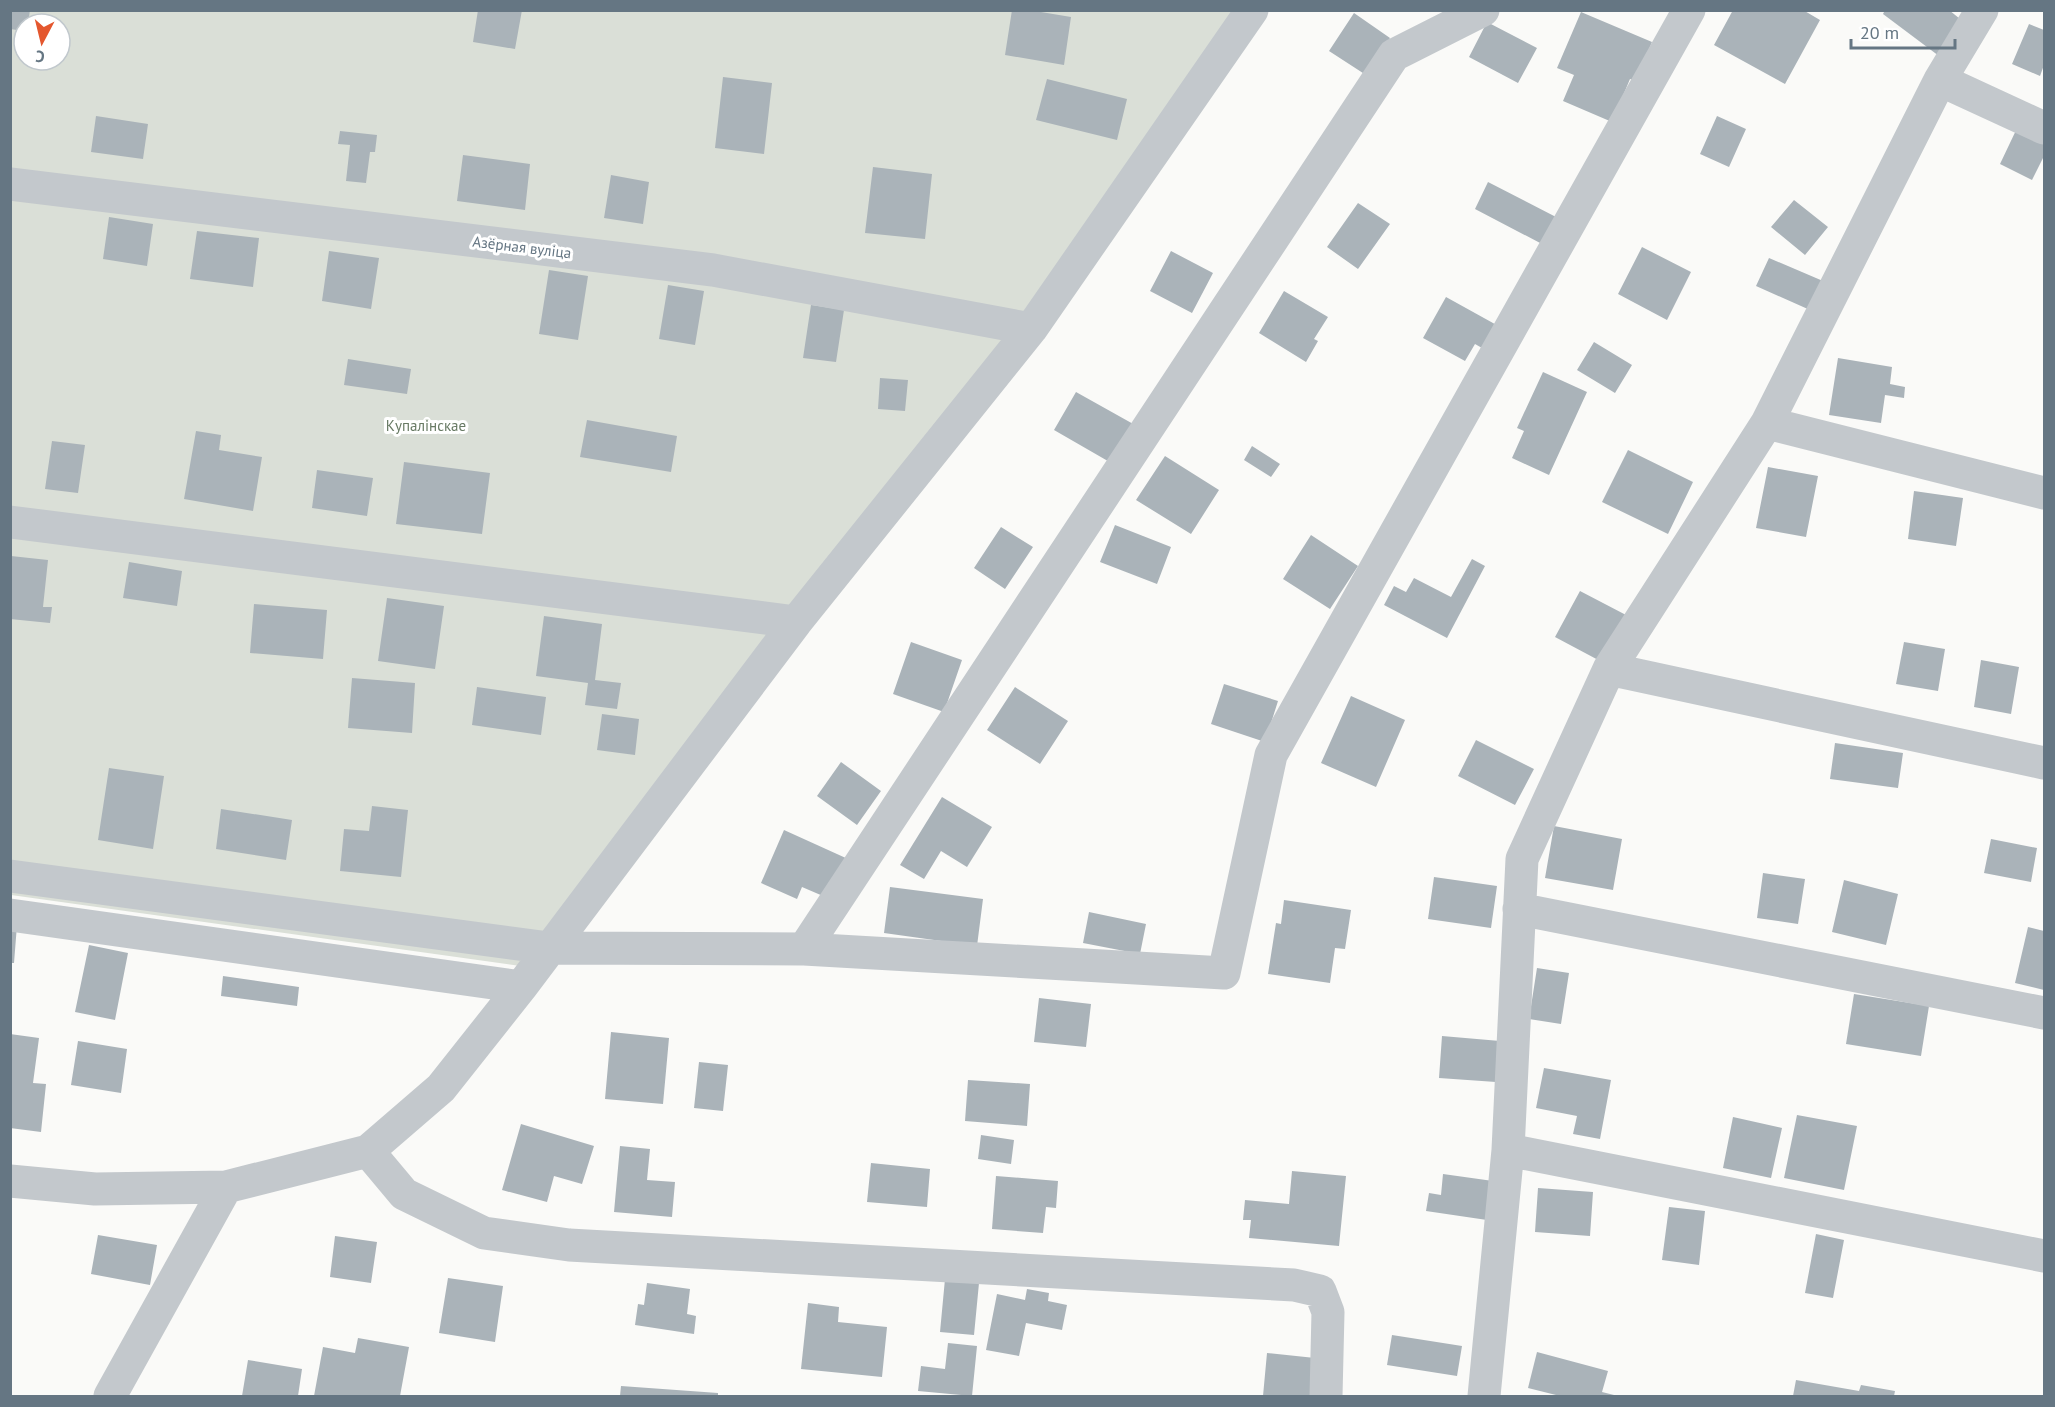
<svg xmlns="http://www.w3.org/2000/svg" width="2055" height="1407" font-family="'PT Sans',sans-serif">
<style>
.green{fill:#dadfd7;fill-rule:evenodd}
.building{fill:#aab3b9}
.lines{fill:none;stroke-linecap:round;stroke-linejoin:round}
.minor{stroke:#c3c8cc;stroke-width:33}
.labels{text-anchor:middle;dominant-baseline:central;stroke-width:6;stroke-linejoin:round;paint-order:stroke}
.street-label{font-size:15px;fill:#657683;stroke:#fff}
.park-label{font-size:15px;fill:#687a64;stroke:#fff}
</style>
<rect width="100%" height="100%" fill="#fafaf8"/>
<path class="green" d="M11 11H1252L535 968 11 895ZM24 24H60V60H24Z"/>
<path class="building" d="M10 10H30L28 24H24V31L10 29Z
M478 10H522L515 49 473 42Z
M1012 10H1029L1071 17 1064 65 1005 55Z
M1733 10H1803L1820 20 1785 84 1714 45Z
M1885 10H1949L1965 23 1939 56 1883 14Z
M1581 12 1652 42 1636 81 1630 79 1612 122 1563 101 1574 75 1557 68Z
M1354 13 1390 38 1366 75 1329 51Z
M1487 22 1537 48 1518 83 1469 57Z
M2029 24 2044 30V65L2040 76 2012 64Z
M723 77 772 83 764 154 715 148Z
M1047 79 1127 99 1117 140 1036 120Z
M96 116 148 124 143 159 91 152Z
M1717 116 1746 129 1729 167 1700 154Z
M2019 124 2044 137V156L2032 180 2000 164Z
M340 131 377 135 375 152H370L366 183 346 181 350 145 338 144Z
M463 155 530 164 525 210 457 201Z
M873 167 932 174 925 239 865 233Z
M611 175 649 182 643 224 604 218Z
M1488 182 1556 217 1542 244 1475 209Z
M1794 200 1828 227 1805 255 1771 227Z
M1358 203 1390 224 1358 269 1327 247Z
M109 217 153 224 147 266 103 259Z
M197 231 259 238 253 287 190 279Z
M1642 247 1691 272 1667 320 1618 294Z
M329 251 379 258 371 309 322 301Z
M1171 251 1213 273 1192 313 1150 291Z
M1769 258 1823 281 1810 310 1756 286Z
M549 270 588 276 578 340 539 334Z
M668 285 704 291 695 345 659 339Z
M1284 291 1328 317 1314 339 1318 341 1306 362 1259 333Z
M1446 297 1502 328 1489 352 1475 344 1465 361 1423 338Z
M811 305 844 310 836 362 803 358Z
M1594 342 1632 365 1615 393 1577 370Z
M1838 358 1892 367 1890 384 1905 387 1904 398 1885 395 1881 423 1829 415Z
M348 359 411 369 407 394 344 385Z
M1543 372 1587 392 1549 475 1512 458 1524 431 1517 428Z
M880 378 908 380 905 411 878 409Z
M1076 392 1135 425 1113 464 1054 430Z
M587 420 677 436 671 472 580 457Z
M196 431 221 435 219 450 262 457 253 511 184 499Z
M52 441 85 445 78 493 45 489Z
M1252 446 1280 464 1271 477 1244 460Z
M1628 450 1693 482 1668 534 1602 502Z
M1165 456 1219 490 1191 534 1136 500Z
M404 462 490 473 482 534 396 524Z
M1768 467 1818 476 1806 537 1756 528Z
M317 470 373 478 367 516 312 508Z
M1914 491 1963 498 1956 546 1908 539Z
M1115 525 1171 547 1157 584 1100 562Z
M1001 527 1033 547 1005 589 974 568Z
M1311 535 1358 566 1330 609 1283 579Z
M11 556 48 560 43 607H52L50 623 10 619Z
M1472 559 1485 566 1447 638 1384 605 1394 586 1406 592 1414 578 1451 597Z
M129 562 182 571 177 606 123 598Z
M1580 591 1626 615 1602 662 1555 637Z
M387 598 444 606 435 669 378 661Z
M254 604 327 610 323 659 250 653Z
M544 616 602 624 595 680 621 683 617 709 585 705 588 683 536 676Z
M911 642 962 660 944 712 893 694Z
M1904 642 1945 649 1938 691 1896 684Z
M1981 660 2019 667 2011 714 1974 707Z
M352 678 415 683 412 733 348 728Z
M1224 684 1278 701 1265 742 1211 724Z
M477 687 546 697 541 735 472 725Z
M1015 687 1068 721 1040 764 987 730Z
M1351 696 1405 720 1376 787 1321 763Z
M602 714 639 719 635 755 597 750Z
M1476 740 1534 769 1515 805 1458 776Z
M1835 743 1903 753 1898 788 1830 779Z
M841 762 881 791 857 825 817 796Z
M109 768 164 776 153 849 98 840Z
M942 797 992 827 967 867 941 851 924 879 900 865Z
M372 806 408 810 401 877 340 871 344 829 369 831Z
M221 809 292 820 286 860 216 849Z
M1554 826 1622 839 1613 890 1545 878Z
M784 830 848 859 830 899 802 887 797 899 761 883Z
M1991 839 2037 848 2031 882 1984 873Z
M1763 873 1805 879 1798 924 1757 918Z
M1434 877 1497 886 1491 928 1428 919Z
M1844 880 1898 894 1886 945 1832 932Z
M890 887 983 899 977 946 884 933Z
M1284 900 1351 910 1345 949 1335 948 1330 983 1268 974 1276 923 1281 924Z
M1089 912 1146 924 1140 954 1083 943Z
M10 924 17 925 14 963H10Z
M2028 927 2044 931V990L2015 983Z
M89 945 128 953 115 1020 75 1012Z
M1537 968 1569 973 1561 1024 1529 1019Z
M223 976 299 987 297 1006 221 996Z
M1854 994 1929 1006 1921 1056 1846 1044Z
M1039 998 1091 1004 1086 1047 1034 1042Z
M611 1032 669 1038 663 1104 605 1099Z
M10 1034 39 1038 33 1083 46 1084 41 1132 10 1128Z
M1442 1036 1500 1041 1496 1082 1439 1078Z
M78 1041 127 1049 121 1093 71 1085Z
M699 1062 728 1065 723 1111 694 1108Z
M1544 1068 1611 1080 1600 1139 1573 1134 1577 1116 1536 1108Z
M968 1080 1030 1084 1027 1126 965 1121Z
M1797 1115 1857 1126 1844 1190 1784 1178Z
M1733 1117 1782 1128 1771 1178 1723 1168Z
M521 1124 594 1146 582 1184 554 1176 547 1202 502 1190Z
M981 1135 1014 1140 1011 1164 978 1159Z
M620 1146 650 1149 647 1180 675 1182 672 1217 614 1212Z
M871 1163 930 1169 927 1207 867 1202Z
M1292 1171 1346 1176 1339 1246 1249 1238 1251 1220H1243L1245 1200 1289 1204Z
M1443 1174 1493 1181 1487 1220 1426 1211 1429 1193 1441 1195Z
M996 1176 1058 1181 1056 1208 1046 1207 1043 1233 992 1229Z
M1538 1188 1593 1192 1590 1236 1535 1232Z
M1669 1207 1705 1211 1699 1265 1662 1260Z
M1816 1234 1844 1240 1833 1298 1805 1293Z
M98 1235 157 1245 150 1285 91 1274Z
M335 1236 377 1242 371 1283 330 1277Z
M448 1278 503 1286 495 1342 439 1333Z
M945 1279 979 1283 974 1335 940 1332Z
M647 1283 690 1289 687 1314 696 1316 694 1334 635 1325 638 1304 644 1305Z
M1027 1289 1049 1293 1048 1301 1067 1305 1062 1330 1026 1323 1019 1356 986 1350 997 1294 1025 1300Z
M808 1303 839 1307 838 1322 887 1327 882 1377 801 1369Z
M1392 1335 1462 1346 1457 1376 1387 1365Z
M358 1338 409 1347 400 1396H314L323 1347 355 1353Z
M948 1343 977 1346 972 1396 918 1391 921 1366 945 1369Z
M1537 1352 1608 1371 1602 1392 1618 1396H1560L1528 1388Z
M1267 1353 1315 1358 1312 1396H1263Z
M248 1360 302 1369 298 1396H242Z
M1796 1380 1859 1391 1861 1385 1895 1391 1894 1396H1793Z
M621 1386 718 1393V1396H620Z"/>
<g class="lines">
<path class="minor" d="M1940 80 2044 128
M10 184 713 270 1031 329
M1767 423 2044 493
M10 522 796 622
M1609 669 2044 763
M10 876 549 948 804 949 1224 973 1271 755 1689 10
M1519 909 2044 1013
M10 915 521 987
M804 949 1394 55 1483 10
M1508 1150 2044 1256
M368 1151 404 1194 484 1233 569 1245 1294 1285 1320 1291 1328 1312 1326 1396
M10 1181 95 1189 226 1187 368 1151 441 1088 521 987 796 622 1031 329 1252 10
M110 1396 226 1187
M1484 1396 1508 1150 1522 859 1609 669 1767 423 1940 80 1982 10"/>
</g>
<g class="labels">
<g class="street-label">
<text transform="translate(522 247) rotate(7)">Азёрная вуліца</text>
</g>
<g class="park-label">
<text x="426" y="425">Купалінскае</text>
</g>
</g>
<rect width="2055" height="1407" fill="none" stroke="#657683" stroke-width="24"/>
<g transform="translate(42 42) rotate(187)"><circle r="28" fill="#ffffff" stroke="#c1c8cd" stroke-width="1.5"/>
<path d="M0-4.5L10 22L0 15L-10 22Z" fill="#e4572e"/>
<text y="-9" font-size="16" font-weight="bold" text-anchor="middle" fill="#657683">С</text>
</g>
<path d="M1851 39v9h104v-9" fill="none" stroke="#657683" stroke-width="3"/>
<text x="1860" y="39" font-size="18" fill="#657683" stroke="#ffffff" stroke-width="4.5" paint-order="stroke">20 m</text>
</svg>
